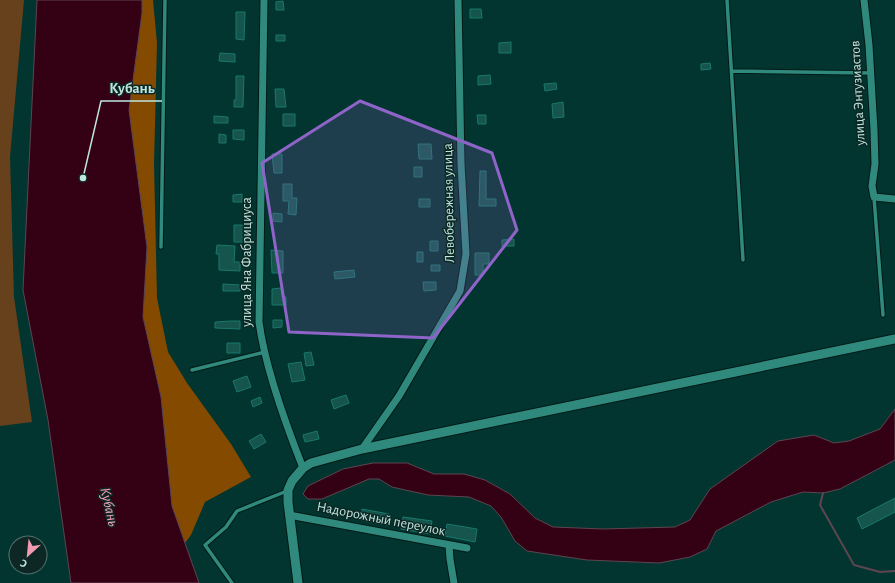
<svg xmlns="http://www.w3.org/2000/svg" width="895" height="583" font-family="'Alegreya Sans',sans-serif">
<style>
.green{fill:#67411b}
.forest{fill:#834a00}
.water{fill:#340014;stroke:#5d4551}
.lines{fill:none;stroke-linecap:round;stroke-linejoin:round}
.stream{stroke:#5d4551;stroke-width:2}
.building{fill:#15554d;stroke:#19786c}
.service-casing{stroke:#001a16;stroke-width:5.5}
.minor-casing{stroke:#001a16;stroke-width:9}
.tertiary-casing{stroke:#001a16;stroke-width:11}
.service{stroke:#30897d;stroke-width:3.5}
.minor{stroke:#30897d;stroke-width:7}
.tertiary{stroke:#30897d;stroke-width:9}
.marked{fill:#8f64c9;fill-opacity:0.2;stroke:#8f64c9;stroke-width:3;stroke-linejoin:round}
.labels{text-anchor:middle;dominant-baseline:central;stroke-width:3;stroke-linejoin:round;paint-order:stroke}
.street-label{font-size:14px;fill:#bee6df;stroke:#0d2824}
.water-label{font-size:15px;font-style:italic;fill:#fca2b9;stroke:#0d2824}
.leader{fill:none;stroke:#bee6df;stroke-width:1.5}
.callout-dot{fill:#bee6df;stroke:#0d2824;stroke-width:1.5}
.callout-label{font-size:15px;text-anchor:middle;font-weight:bold;fill:#bee6df;stroke:#0d2824;stroke-width:3;stroke-linejoin:round;paint-order:stroke}
</style>
<rect width="100%" height="100%" fill="#02352f"/>
<path class="green" d="M0 0H24L10 157 14 297 32 422 0 426Z"/>
<path class="forest" d="M142 0H153L157 43 154 164 157 298 168 352 187 383 231 444 251 477 205 502 191 535 185 543 172 506 161 397 143 317 147 247 129 110 142 13Z"/>
<path class="water" d="M37 0H142V13L129 110 147 247 143 317 161 397 172 506 199 583H71L48 420 23 290Z
M895 409V460L840 489 823 493 803 492 771 502 716 531 707 549 690 557 659 563 587 560 527 551 515 541 501 517 491 506 469 497 428 495 392 487 379 479H369L322 499H308L303 494 308 486 343 469 373 463H407L434 474H464L485 480 510 494 535 518 553 527 603 529 675 527 690 520 710 489 778 441 814 435 834 443 849 441 880 429Z"/>
<g class="lines">
<path class="stream" d="M823 493 820 505 854 565 880 572 895 571"/>
</g>
<path class="building" d="M283 1 284 10H276V2Z
M470 9H481L482 18H470Z
M236 12H245L244 40 236 39Z
M276 35H285V41H276Z
M511 42V53H499V43Z
M220 53 235 54V62L219 61Z
M710 63 711 69 701 70V64Z
M490 75 491 84 478 85V76Z
M236 76H244L243 107H234V100H236Z
M556 83 557 89 545 91 544 84Z
M275 89H284L286 107H276Z
M563 102 564 117 553 118 552 104Z
M283 114H295V126H283Z
M477 115H486V124H478Z
M214 116 228 117V123H214Z
M233 130H244V140L233 139Z
M219 134 226 135V143H219Z
M418 144H431L432 159H419Z
M272 154H282V173H274Z
M414 167H422V177H414Z
M480 171H486V199H496V206H479Z
M283 184H292V198H297L296 215 288 214 289 201H283Z
M242 194V202H233V195Z
M419 199H430V207H419Z
M273 213 282 214V222L273 221Z
M234 225H246V242H234Z
M514 239V246H502V240Z
M430 241H438V251H430Z
M217 245 235 246 234 262H240V271L219 270V254H216Z
M271 250 283 251V273H272Z
M417 252H423V262H417Z
M475 253H489V264H483V275H475Z
M431 265H440V271H431Z
M354 270 355 277 335 279 334 272Z
M423 282H436V290L424 291Z
M223 284 241 285 240 291H223Z
M281 288 282 297H286V305H272V289Z
M273 320H282V327L273 328Z
M231 321H240V329L215 328V322Z
M227 343H240V353H227Z
M311 352 314 365 306 366 304 353Z
M301 362 305 380 292 382 288 364Z
M247 376 251 387 237 392 233 381Z
M346 395 349 403 334 409 331 400Z
M260 397 262 403 253 407 251 401Z
M317 431 319 439 305 442 303 435Z
M261 434 266 442 254 449 249 441Z
M895 498V512L862 529 857 518Z
M362 509 389 514 387 525 361 520Z
M403 517 432 521 430 534 401 529Z
M447 524 477 529 475 542 445 536Z"/>
<g class="lines">
<defs>
<path id="service" d="M727 0 743 260
M732 71 871 73
M874 197 883 315
M161 247 165 0
M192 370 265 352
M232 583 205 545 226 527 237 511 287 491"/>
<path id="minor" d="M264 0 259 322C265 367 286 425 303 468
M864 0 869 45 874 130 875 164 872 186 874 197 895 199
M362 449 399 396 460 291 466 254 461 164 458 0
M289 515 467 548
M449 545 450 559 454 583"/>
<path id="tertiary" d="M298 583 288 502V490L292 481 303 468 311 463 362 449 895 339"/>
</defs>
<use href="#service" class="service-casing"/>
<use href="#minor" class="minor-casing"/>
<use href="#tertiary" class="tertiary-casing"/>
<use href="#service" class="service"/>
<use href="#minor" class="minor"/>
<use href="#tertiary" class="tertiary"/>
</g>
<path class="marked" d="M360 101 492 153 517 230 433 338 289 332 262 163Z"/>
<g class="labels">
<g class="street-label">
<text transform="translate(858 93) rotate(-93)">улица Энтузиастов</text>
<text transform="translate(449 203) rotate(-91)">Левобережная улица</text>
<text transform="translate(247 262) rotate(-90)">улица Яна Фабрициуса</text>
<text transform="translate(381 519) rotate(11)">Надорожный переулок</text>
</g>
<g class="water-label">
<text transform="translate(109 507) rotate(77)">Кубань</text>
</g>
</g>
<path class="leader" d="M83 178L101 101H162"/>
<circle class="callout-dot" cx="83" cy="178" r="4"/>
<g class="callout-label">
<text x="132" y="93">Кубань</text>
</g>
<g transform="translate(28 555) rotate(207)"><circle r="19" fill="#0d2824" stroke="#54746f"/>
<path d="M0-3L7 15L0 10L-7 15Z" fill="#f19ab1"/>
<text y="-6" font-size="11" font-weight="bold" text-anchor="middle" fill="#bee6df">С</text>
</g>
</svg>
